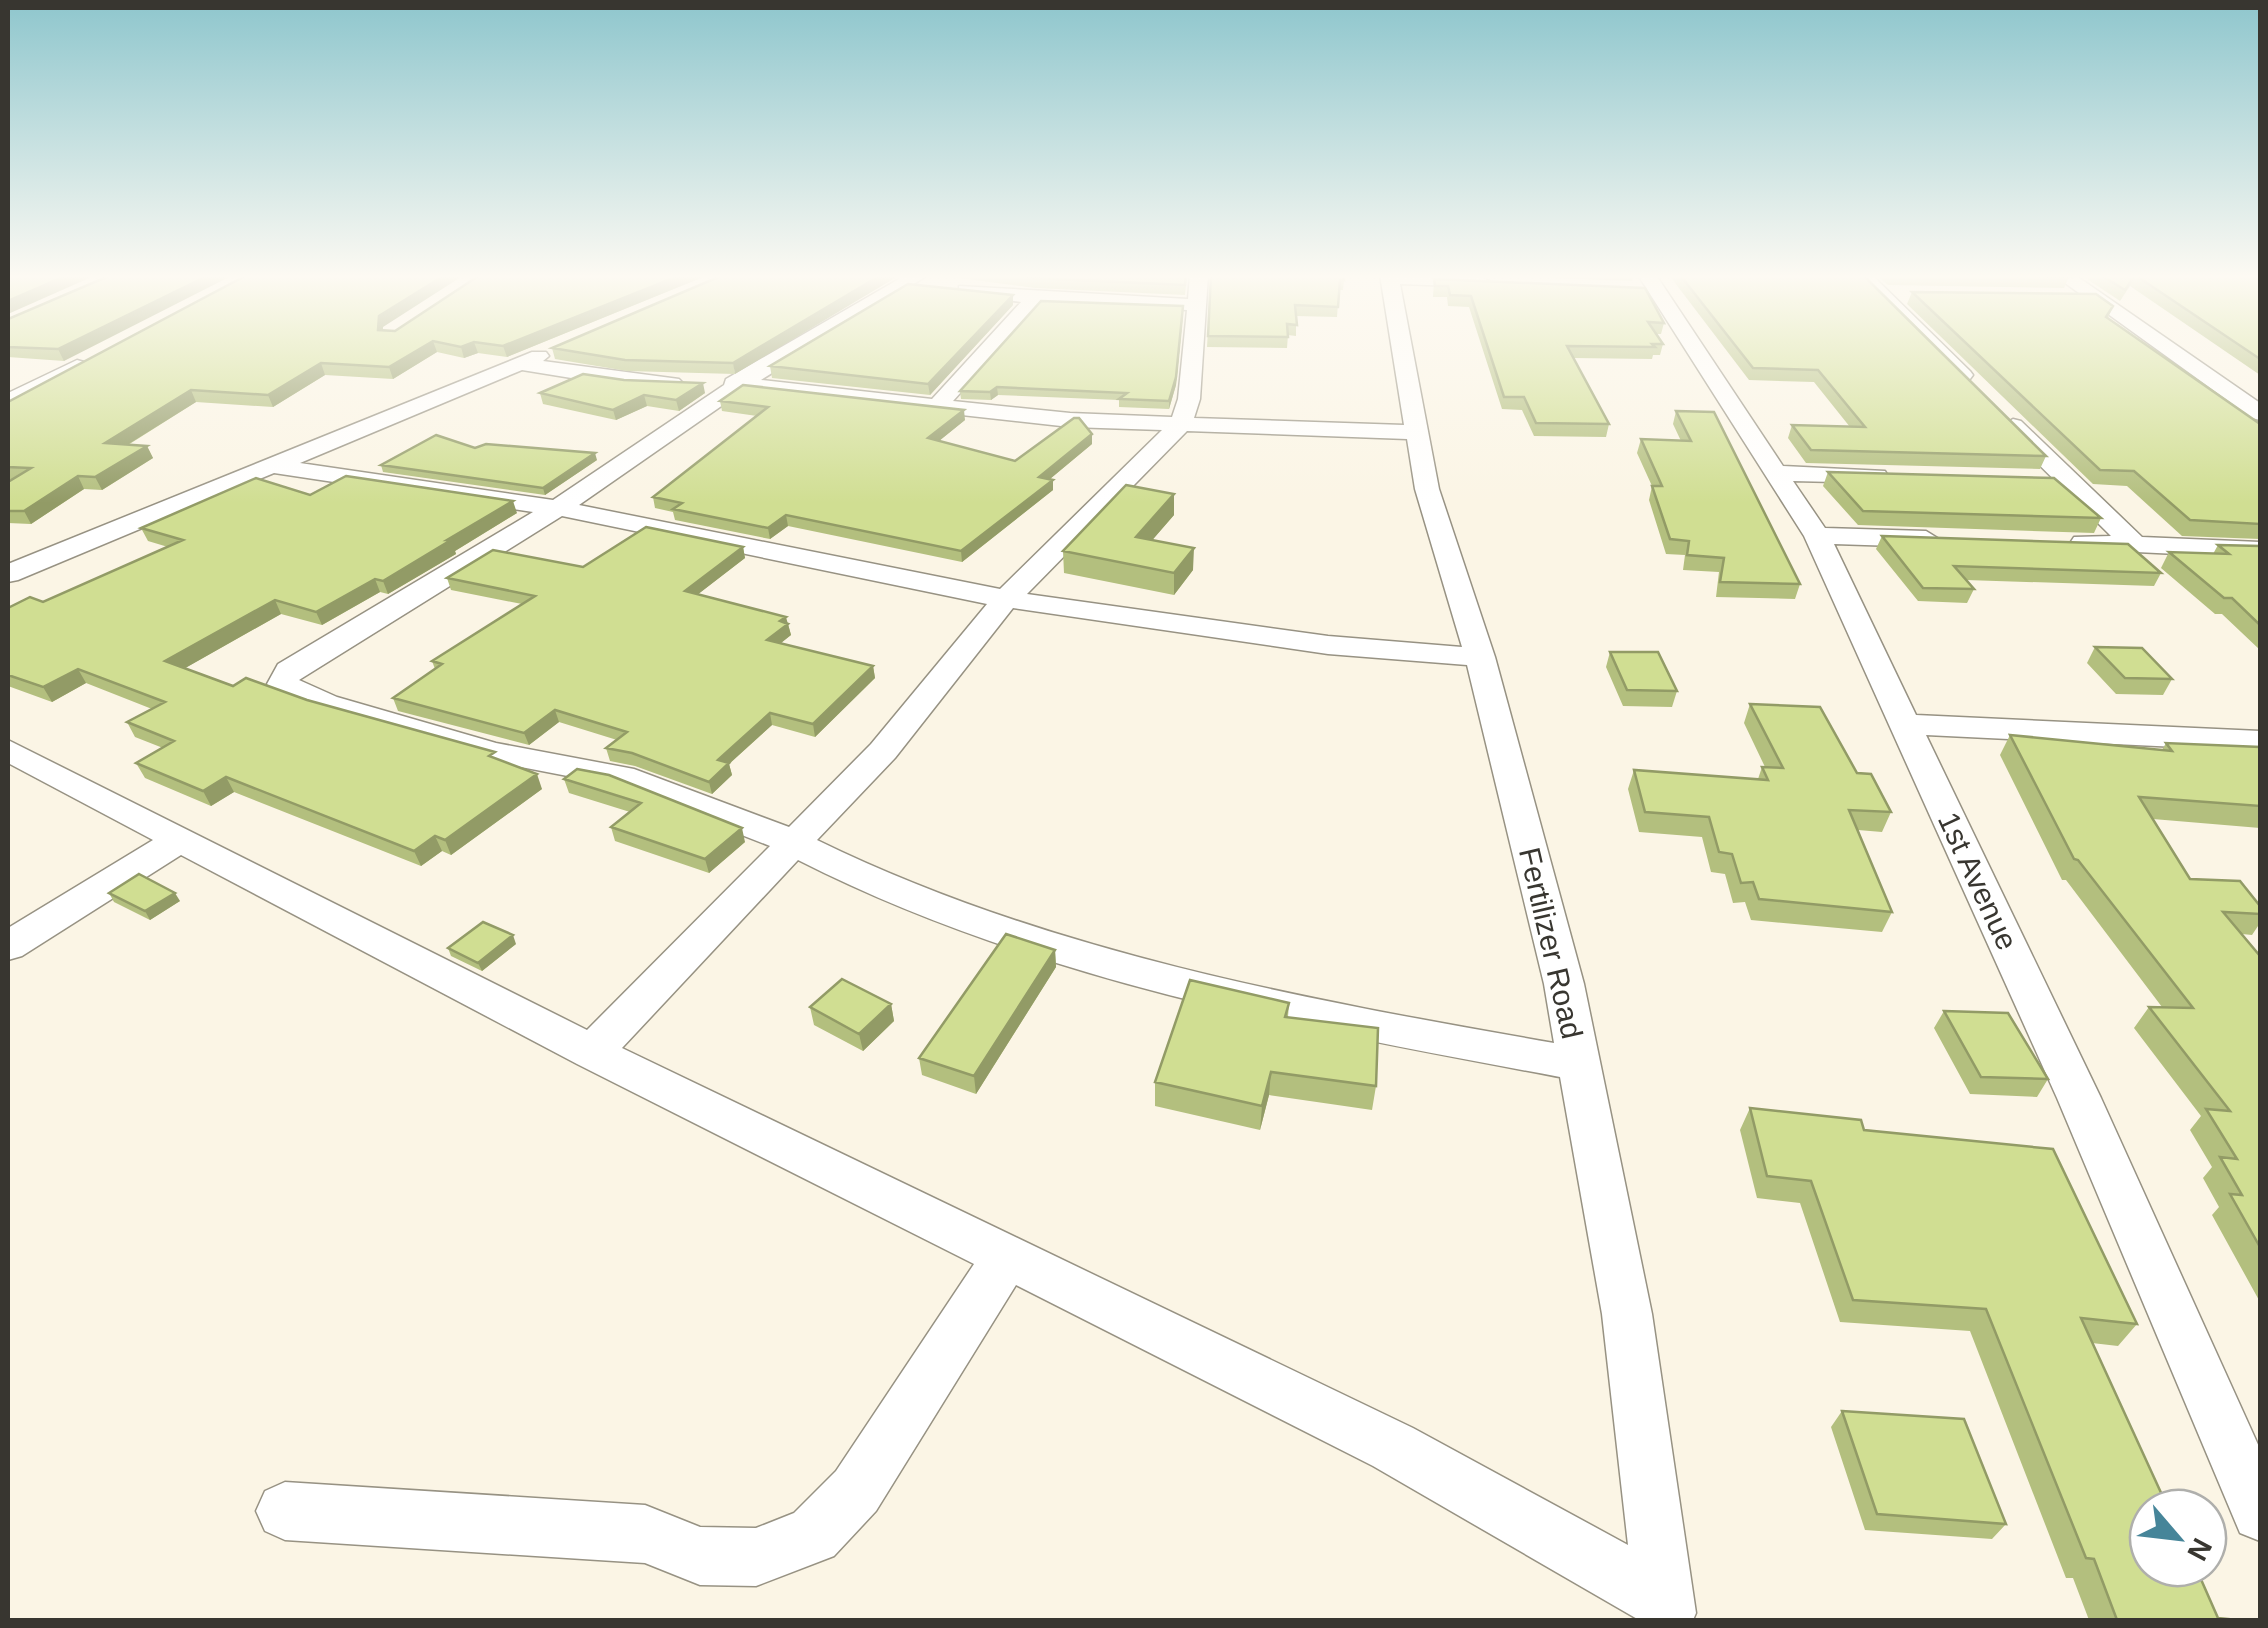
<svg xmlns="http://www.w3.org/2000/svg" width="2268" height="1628" font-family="Helvetica,sans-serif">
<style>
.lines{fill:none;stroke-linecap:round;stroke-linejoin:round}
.street-casing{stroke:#979283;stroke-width:3}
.street{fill:#fff;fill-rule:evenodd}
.wall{fill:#b3bf7e}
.shaded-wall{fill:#929b66}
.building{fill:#d0de92;stroke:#929b66;stroke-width:2.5}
.labels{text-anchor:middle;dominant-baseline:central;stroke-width:10;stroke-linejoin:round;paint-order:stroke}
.street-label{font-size:30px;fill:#383630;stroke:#fff}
</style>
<rect width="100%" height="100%" fill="#fbf5e5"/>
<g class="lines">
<defs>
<path id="street" d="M906 275H928L761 380 932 399 1021 302 959 294V286L1188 299 1190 275H1208L1200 399 1194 418 1404 425 1380 275 1482 277 1491 282 1482 287 1400 284 1439 489 1495 657 1584 984 1652 1314 1696 1613 1693 1620H1639L1373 1466 1016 1285 876 1511 834 1556 756 1586 700 1585 645 1563 285 1540 265 1531 256 1511 265 1491 285 1482 645 1505 700 1527 756 1528 794 1513 836 1471 974 1264 577 1064 181 855 22 956 8 960V928L153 840 8 763V740L587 1030 770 846 614 785 480 759 315 711 271 691 267 684 278 664 533 512 274 473 18 580 8 582V564L532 352H546L549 356 543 361 679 379 683 383 679 387H627L522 370 300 463 553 500 724 385 726 379ZM1040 304 1187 310 1178 399 1172 417 1070 413 953 401ZM743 391 1070 427 1162 430 1000 589 579 505ZM1187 431 1407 439 1415 489 1462 647 1328 636 1027 594ZM562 516 987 604 871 744 789 827 634 769 496 743 337 697 299 680ZM1013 608 1328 654 1467 665 1544 984 1554 1043C1303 999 1048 953 817 840L895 758ZM798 860C1034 980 1302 1029 1560 1077L1602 1314 1628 1545 1413 1428 622 1048Z
M1638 275H1656L1783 466 1885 471 1888 476 1876 483 1793 481 1825 528 1926 531 1939 539 1926 547 1834 544 1916 715 2260 731V751L1926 735 2101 1098 2260 1449V1541L2240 1533 2057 1098 1804 536Z
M1853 275H1872L1970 371 1973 375 1970 379H1956Z
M2054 275H2075L2260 403V420L2252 418Z
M77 360 84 362 87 366 84 370 8 407V393Z
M2013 419 2021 421 2142 537 2260 542V558L2074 549 2070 543 2074 537 2111 536 2005 431 2002 426Z"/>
</defs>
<use href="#street" class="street-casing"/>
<use href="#street" class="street"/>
</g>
<path class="wall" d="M111 275 64 361 8 357V319Z
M708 275 507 357 478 353 464 358 437 352 393 379 325 375 273 407 196 402 128 445 147 446 153 458 102 490 84 489 31 524 8 523V482L12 479H8V402L383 327V330L395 331Z
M723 275 735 374 627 371 555 359 552 348Z
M936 275H1187L1185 295 1035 288Z
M1211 275 1344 280 1343 290H1339L1337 317 1296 316V336L1288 335 1287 348 1207 347Z
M1483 275H1634L1632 281Z
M1669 275H1863L2046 456 2040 469 1806 463 1788 438 1792 425 1850 427 1814 382 1749 380Z
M1876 275H2066L2069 277 2064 288 1888 285Z
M2081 275H2251L2260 281V375L2130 286 2120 301Z
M1434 279 1664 323 1661 334H1656L1663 344 1660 355H1653L1652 359 1573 358 1609 424 1606 437 1534 436 1522 410 1502 409 1469 307 1448 306 1447 297H1433Z
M1912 292 2113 306 2108 318 2260 424V539L2182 536 2127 486 2093 484 1907 304Z
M1013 305 930 395 772 378 770 366Z
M1183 314 1176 385 1169 409 1119 407V400L998 395 991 400 961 399 960 391Z
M540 393H705L679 411 647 406 616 420 543 404Z
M720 401 965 420 939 441 1015 461 1092 444 1050 479 1053 480V490L962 562 788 526 770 539 675 520 673 512 655 508 653 497 757 416 722 411Z
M1676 411 1800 584 1795 599 1716 597 1719 572 1683 570 1685 555 1666 554 1649 500 1652 486 1637 453 1641 439 1681 441 1673 424Z
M475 448 597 460 545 495 383 472 381 465Z
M1828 472 2101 518 2094 533 1858 525 1823 486Z
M1174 494V515L1152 540 1193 570 1174 595 1064 573 1063 551Z
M310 495 517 513 455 551 456 554 388 594 380 592 322 625 281 614 185 668 233 686 307 700 498 760 542 789 451 855 442 851 421 866 234 792 211 806 145 778 136 763 163 748 135 737 127 722 152 709 86 683 52 702 8 686V608L43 602 168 547 148 541 141 528Z
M1882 536 2161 573 2154 586 1966 580 1974 589 1967 603 1918 601 1876 549Z
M2218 545 2260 546V650L2222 614H2215L2161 568 2169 552 2213 554Z
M743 547 745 558 698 594 788 624 791 635 780 643 873 666 875 678 815 737 772 725 729 764 732 775 712 794 635 766 610 761 606 748 617 740 559 722 529 745 398 711 393 698 435 669 432 661 522 604 451 590 447 578 583 567Z
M2095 647 2172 679 2163 695 2116 694 2087 663Z
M1610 652 1677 691 1672 707 1623 706 1606 667Z
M1750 704 1857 773 1891 812 1882 832 1858 830 1892 912 1882 932 1751 920 1745 902 1733 903 1725 874 1711 872 1702 837 1639 832 1628 789 1634 770 1758 779 1762 767H1765L1744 723Z
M2010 735 2162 750 2166 743 2260 747V828L2153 819 2190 879 2260 906V923L2252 935 2242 934 2260 956V1302L2212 1215 2219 1207 2203 1178 2212 1167 2190 1130 2201 1116 2134 1028 2149 1007H2162L2066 880H2062L2000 755Z
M577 769 745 842 709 873 615 841 611 827 630 812 569 793 564 779Z
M109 893 180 901 150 920 114 902Z
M516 944 482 971 451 956 448 948Z
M1055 950 1056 967 976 1094 922 1075 919 1058Z
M1289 1003 1288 1017 1376 1086 1372 1110 1269 1095 1260 1130 1155 1106V1082Z
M891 1004 894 1021 863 1051 814 1025 810 1007Z
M1944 1011 2048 1079 2037 1097 1970 1094 1934 1028Z
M1750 1108 1864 1130 2137 1324 2118 1346 2092 1343 2218 1618 2238 1620H2089L2073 1578H2066L1970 1331 1840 1322 1800 1203 1757 1198 1740 1130Z
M1842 1411 2006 1524 1992 1539 1865 1530 1831 1427Z"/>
<path class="shaded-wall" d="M68 275H96L8 314V301Z
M209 275H233L64 361 58 349Z
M445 275H464L383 327 382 341 378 330 379 316Z
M681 275H708L507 357 503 346Z
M881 275H900L735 374 733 363Z
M1013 295V305L930 395 928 384Z
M1183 314 1176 385 1169 409V401Z
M433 341 437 352 393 379 389 367Z
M474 342 478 353 464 358 461 347Z
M321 363 325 375 273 407 268 395Z
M703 383 705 393 679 411 676 400Z
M997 387 998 395 991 400 990 392Z
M191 390 196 402 111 455 105 443Z
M644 395 647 406 616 420 613 410Z
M964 410 965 420 929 449 928 438Z
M1092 434V444L1039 488V477Z
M147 446 153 458 102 490 95 477Z
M595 453 597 460 545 495 543 488Z
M78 476 84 489 31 524 24 511Z
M1053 480V490L962 562 961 551Z
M1174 494V515L1136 559V537Z
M513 501 517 513 455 551 456 554 388 594 383 581 447 540Z
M786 515 788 526 770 539 768 528Z
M743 547 745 558 688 602 685 591Z
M1194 548 1193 570 1174 595V573Z
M375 579 380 592 322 625 316 612Z
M275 600 281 614 173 675 165 661Z
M786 617 791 635 770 652 767 640 780 621Z
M873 666 875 678 815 737 813 724Z
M78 669 86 683 52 702 43 687Z
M555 710 559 722 529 745 524 733Z
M770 713 772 725 729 764 732 775 712 794 709 782 718 760Z
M537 774 542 789 451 855 445 840Z
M226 777 234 792 211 806 203 791Z
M742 828 745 842 709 873 705 859Z
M435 836 442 851 421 866 414 851Z
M175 893 180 901 150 920 145 911Z
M513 935 516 944 482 971 478 963Z
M1055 950 1056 967 976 1094 974 1076Z
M891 1004 894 1021 863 1051 859 1034Z
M1271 1072 1269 1095 1260 1130 1262 1106Z"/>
<path class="building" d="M8 275H68L8 301Z
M111 275H209L58 349 8 347V319Z
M247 275H445L379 316 378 330 395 331 480 275H681L503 346 474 342 461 347 433 341 389 367 321 363 268 395 191 390 105 443 147 446 95 477 78 476 24 511H8V482L31 468 8 467V402Z
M723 275H881L733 363 625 360 552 348Z
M1013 275H1186L1185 285 1035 278Z
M1211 275H1343L1344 280H1340L1338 307 1295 305 1297 325 1287 324 1288 337 1208 336Z
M1680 275H1863L2046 456 1811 450 1792 425 1865 427 1818 370 1753 368Z
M1924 275H2066L2069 277Z
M2101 275H2251L2260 281V359L2135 275 2125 290Z
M1434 279 1645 288 1664 323 1648 322 1663 344H1652L1655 347 1567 346 1609 424 1536 423 1524 397H1504L1471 296 1450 295 1448 286H1435Z
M908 284 1013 295 928 384 770 366Z
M1912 292 2096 294 2113 306 2106 317 2260 424V524L2190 520 2134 471 2100 470Z
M1041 301 1183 306 1176 377 1169 401 1119 399 1127 393 997 387 990 392 960 391Z
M583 374 624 380 703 383 676 400 644 395 613 410 540 393Z
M743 385 964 410 928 438 1015 461 1074 418H1079L1092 434 1039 477 1053 480 961 551 786 515 768 528 673 509 682 503 653 497 768 407 720 401Z
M1676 411 1714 412 1800 584 1720 582 1724 558 1687 555 1689 541 1670 539 1652 486H1662L1641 439 1691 441Z
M436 435 475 448 486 444 595 453 543 488 381 465Z
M1828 472 2054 478 2101 518 1863 511Z
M346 476 513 501 447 540H451L383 581 375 579 316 612 275 600 165 661 233 686 246 678 307 700 495 752 489 756 537 774 445 840 435 836 414 851 226 777 203 791 136 763 174 741 127 722 165 702 78 669 43 687 8 675V608L30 597 43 602 183 540 141 528 256 478 310 495Z
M1126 485 1174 494 1136 537 1194 548 1174 573 1063 551Z
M646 527 743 547 685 591 786 617 780 621 788 624 767 640 873 666 813 724 770 713 718 760 729 763 709 782 632 753 606 748 627 732 555 710 524 733 393 698 442 664 432 661 535 596 447 578 493 550 583 567Z
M1882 536 2128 544 2161 573 1954 566 1974 589 1923 588Z
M2218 545 2260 546V625L2232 598H2224L2169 552 2229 554Z
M2095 647 2142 648 2172 679 2125 678Z
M1610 652H1658L1677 691 1627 690Z
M1750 704 1820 707 1857 773 1871 774 1891 812 1849 810 1892 912 1759 899 1753 882 1741 883 1732 854 1719 852 1709 817 1645 812 1634 770 1768 780 1762 767 1783 768Z
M2010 735 2172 751 2166 743 2260 747V806L2139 797 2190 879 2240 881 2260 906V914L2223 912 2260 956V1247L2230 1194 2242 1195 2220 1157 2237 1159 2206 1109 2230 1111 2149 1007 2193 1008 2078 860 2074 859Z
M577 769 609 775 742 828 705 859 611 827 641 803 564 779Z
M139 874 175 893 145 911 109 893Z
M483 922 513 935 478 963 448 948Z
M1006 934 1055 950 974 1076 919 1058Z
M842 979 891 1004 859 1034 810 1007Z
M1190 980 1289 1003 1285 1017 1378 1028 1376 1086 1271 1072 1262 1106 1155 1082Z
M1944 1011 2008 1013 2048 1079 1981 1077Z
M1750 1108 1861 1120 1864 1130 2053 1149 2137 1324 2081 1318 2168 1508H2148V1568H2196L2218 1618 2238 1620H2117L2094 1559 2086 1558 1986 1309 1853 1300 1811 1181 1767 1176Z
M1842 1411 1964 1419 2006 1524 1877 1514Z"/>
<linearGradient id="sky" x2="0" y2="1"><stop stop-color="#8ec6cd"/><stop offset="0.55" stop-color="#fdfaf3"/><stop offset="1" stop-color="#fdfaf3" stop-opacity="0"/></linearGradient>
<rect width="2268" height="503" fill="url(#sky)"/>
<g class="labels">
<g class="street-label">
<text transform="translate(1978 881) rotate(65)">1st Avenue</text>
<text transform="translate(1551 943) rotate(77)">Fertilizer Road</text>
</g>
</g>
<rect width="2268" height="1628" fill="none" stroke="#383630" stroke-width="20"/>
<g transform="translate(2178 1538) rotate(118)"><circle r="48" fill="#ffffff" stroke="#afafac" stroke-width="2.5"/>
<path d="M0-8L18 38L0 25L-18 38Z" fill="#468599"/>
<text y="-15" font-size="28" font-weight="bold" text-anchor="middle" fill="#383630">N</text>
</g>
</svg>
